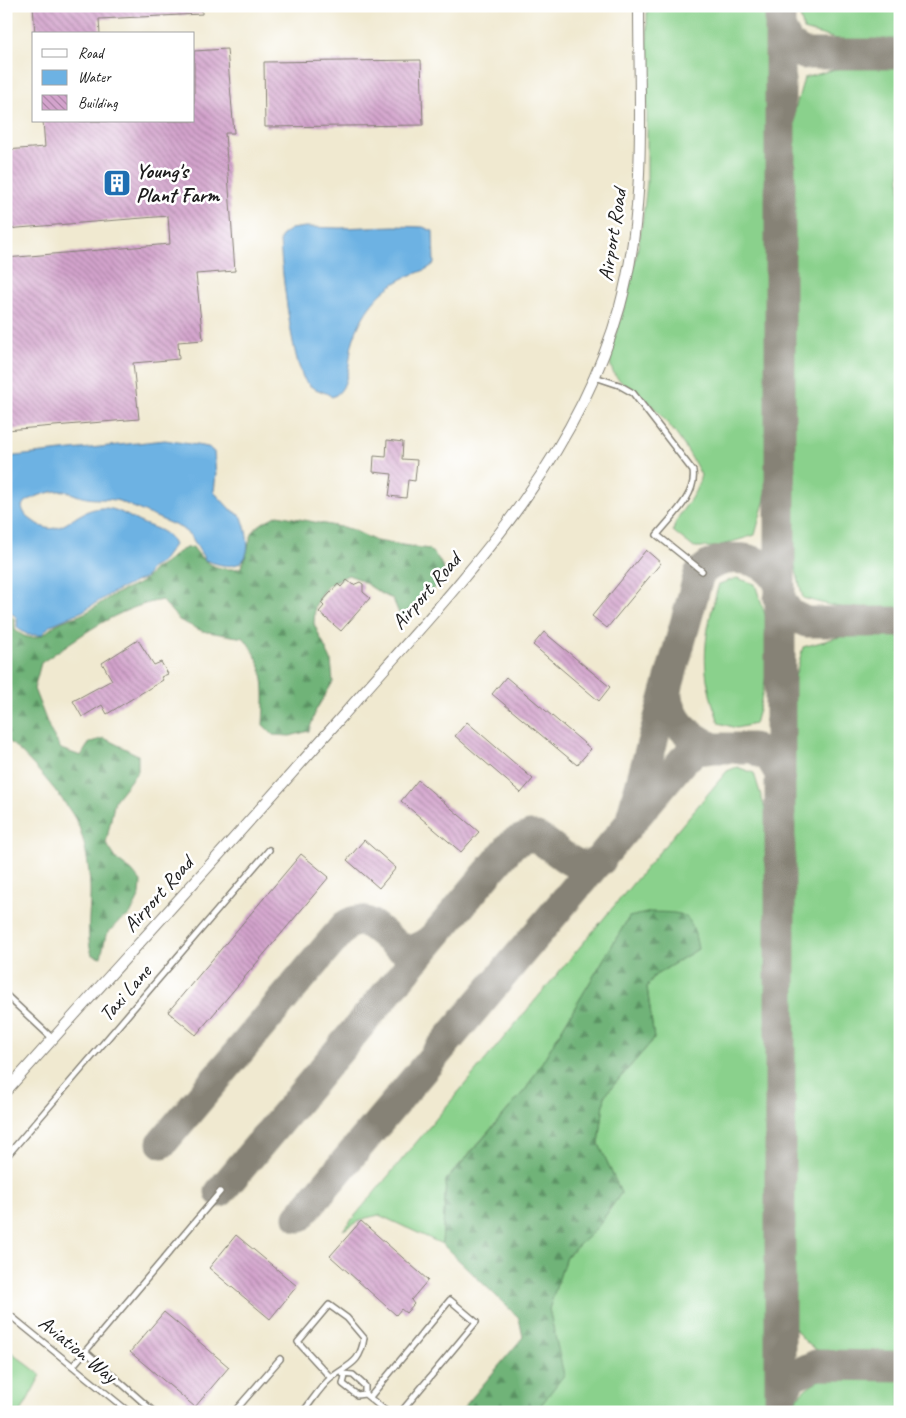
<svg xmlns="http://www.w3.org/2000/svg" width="906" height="1418" font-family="Caveat,sans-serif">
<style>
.grass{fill:#8ad18c;stroke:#537654}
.forest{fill:url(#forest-firs);stroke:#46684a}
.water{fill:#6db2e3;stroke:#446780}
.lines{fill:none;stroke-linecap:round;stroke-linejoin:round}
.taxiway{stroke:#868276;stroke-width:31}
.building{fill:url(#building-back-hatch)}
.service-casing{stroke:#868276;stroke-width:8}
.minor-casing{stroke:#868276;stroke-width:12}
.service{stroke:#fff;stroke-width:5}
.minor{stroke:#fff;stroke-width:10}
.labels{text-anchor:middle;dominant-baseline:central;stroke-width:5;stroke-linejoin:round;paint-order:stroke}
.poi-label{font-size:21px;font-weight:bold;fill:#1c1c1c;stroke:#fff;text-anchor:start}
.street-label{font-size:21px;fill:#1c1c1c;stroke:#fff}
</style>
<defs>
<pattern id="forest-firs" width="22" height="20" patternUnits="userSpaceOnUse" patternTransform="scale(1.25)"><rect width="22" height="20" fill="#6fb378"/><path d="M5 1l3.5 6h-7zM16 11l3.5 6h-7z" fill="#5a9162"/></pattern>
<pattern id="building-back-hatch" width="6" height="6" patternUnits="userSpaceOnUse" patternTransform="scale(1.25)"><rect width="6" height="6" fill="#d3a3cc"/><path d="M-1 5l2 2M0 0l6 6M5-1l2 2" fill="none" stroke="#aa84a5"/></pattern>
</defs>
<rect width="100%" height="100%" fill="#fff"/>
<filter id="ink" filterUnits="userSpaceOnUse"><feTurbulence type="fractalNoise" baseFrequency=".02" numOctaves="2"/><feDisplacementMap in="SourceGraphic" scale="10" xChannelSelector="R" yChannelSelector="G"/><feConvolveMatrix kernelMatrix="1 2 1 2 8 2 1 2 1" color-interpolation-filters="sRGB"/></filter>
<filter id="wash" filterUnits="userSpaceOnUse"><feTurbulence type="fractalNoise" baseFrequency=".0096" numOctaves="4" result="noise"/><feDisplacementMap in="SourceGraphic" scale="20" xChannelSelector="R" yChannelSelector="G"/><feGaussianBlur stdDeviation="1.12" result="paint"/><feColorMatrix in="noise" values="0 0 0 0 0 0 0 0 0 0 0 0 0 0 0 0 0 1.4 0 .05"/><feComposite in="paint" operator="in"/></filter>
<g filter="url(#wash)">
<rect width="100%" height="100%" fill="#f0e9d0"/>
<path class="grass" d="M647 6H771V398L766 495 755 535 715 547H693L673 531C676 512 696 500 701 475 686 445 666 418 642 396 633 388 618 383 613 372 606 357 613 342 618 328 633 280 642 232 647 183Z
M797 6H900V42L844 41 804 30Z
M884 65 900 66V610C865 613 837 608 803 598L793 558 789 461 788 214 792 120 804 78 843 67Z
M737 578 755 584C759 597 765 611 767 625 771 659 764 691 755 724L736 728 719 723C715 710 710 698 708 685 701 651 709 617 719 584Z
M882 634H900V1357C851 1357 806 1368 788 1311V780L792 688 803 647 843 636Z
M737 767 754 773 766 812 770 910 769 1412H549L541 1405 563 1375 549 1309 566 1257 597 1228 621 1193 599 1144 605 1095 654 1039 647 987 654 976 698 949 629 917 526 1089 446 1180 442 1244 379 1215 366 1218 343 1230 727 771Z
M6 1348 41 1375 21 1412H6Z
M837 1375H900V1412H790C799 1389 814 1380 837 1375Z"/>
<path class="forest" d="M278 515 351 529 376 541 429 549 438 558 444 569 438 584 409 617 400 616 393 599C376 593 365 580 348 575L327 586 315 606 314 624 331 660 333 682 316 710 309 731 290 736 273 735 263 725C265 688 267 668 244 638L202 631 179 620 162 600C116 608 79 637 41 663L34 689 50 730 61 749 81 756 89 743 104 738 138 755V771L115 800 106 843 117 860 132 871 141 882 140 895 130 915 118 922 106 935 101 957 92 955C85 935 91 908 90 887 89 867 86 846 79 827 71 805 25 753 6 739V611L14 619 15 630C22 635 27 639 36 637 44 636 48 630 55 625 65 619 77 617 87 612 96 607 104 600 113 595 129 587 144 585 154 569 170 564 175 548 193 547 204 564 219 572 240 568 248 556 247 547 252 534 256 525 269 519 278 515Z
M651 912C687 913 691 911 698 949L654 976 647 987 654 1039 605 1095 599 1144 621 1193 597 1228 566 1257 549 1309 564 1375 541 1405 549 1412H460L523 1337 519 1318 442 1244 446 1181 526 1089 629 917Z"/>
<path class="water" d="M394 226 423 227 433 231 434 264C426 271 416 273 406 277 379 290 362 312 353 341 348 357 351 390 332 397 324 390 313 391 306 382 292 365 281 265 280 240L283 234 291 229 305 227 340 228Z
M165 440 208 447 214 452 216 474 214 492 229 508 242 517C255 554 247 577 205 560L191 536 181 528 119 501C108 498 98 500 87 498 79 497 72 493 65 491 55 489 26 498 22 506 23 513 27 517 33 521 61 543 71 510 101 508 118 507 129 518 144 524 157 529 168 531 174 545L161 563 151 568 146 577 112 593 83 611 51 625 41 635H28L17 628V618L6 608V457Z"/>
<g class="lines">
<path class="taxiway" d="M780 28 789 45 804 54H900
M779 599 790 614 806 622H900
M666 692C673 724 684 733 713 748
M632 815 699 574C720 550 766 554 779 584
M162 1143 345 926C379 902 390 971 429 942
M220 1192 513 843 530 836C556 841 572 879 601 860
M299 1217 684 759 697 750 713 748H753L770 757 779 772
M780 1397 792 1376 816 1365 900 1366
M780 1412V6"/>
</g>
<g id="blocks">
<path class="building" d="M33 6H202V14L99 19 100 34H35Z
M227 49 234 133H225L235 271 196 274 203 340 178 342 179 359 133 363 139 419 6 430V258L170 244 168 216 6 229V150L45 147 43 121H194V51Z
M421 60 423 125 265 127 264 62Z
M387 440 403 442 402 459 417 460 415 481 408 480 406 498 389 496 392 474 373 472 374 456 386 457Z
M646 550 661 563 607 628 592 616Z
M347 580 353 585 360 582 363 584V592L370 598 341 631 319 612 324 606 321 603 338 584 341 587Z
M544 632 610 687 599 701 533 645Z
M138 640 154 665 161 662 168 674 161 677 163 680 107 714 102 705 82 717 73 701 112 680 102 663Z
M506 677 591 749 577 765 492 694Z
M467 722 533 779 521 793 455 736Z
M418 780 479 832 461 852 401 801Z
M364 840 396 868 379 888 347 860Z
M301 854 329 877 196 1035 168 1012Z
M361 1221 428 1280 411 1300 414 1304 406 1313 401 1309 396 1315 330 1256Z
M236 1235 297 1286 270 1319 209 1268Z
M164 1312 229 1367 195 1407 130 1352Z"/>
</g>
</g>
<g filter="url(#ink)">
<use href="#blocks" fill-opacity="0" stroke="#868276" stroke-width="1"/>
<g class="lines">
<defs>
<path id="service" d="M595 377 619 385 633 393 693 471C697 495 671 517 657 535L702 571
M6 995 53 1039
M6 1157 269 850
M6 1312 129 1412
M86 1352 154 1412
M73 1366 220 1192
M343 1374 353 1375 365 1386V1394
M345 1376 343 1384 357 1395 365 1394 387 1412
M370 1397 450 1300 476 1322 401 1412
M234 1412 280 1359
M303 1412C312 1401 320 1387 331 1378 348 1364 360 1365 364 1338L347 1318 329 1305 298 1342 331 1378"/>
<path id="minor" d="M6 1091C117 967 229 845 339 720 449 594 574 472 620 306 647 207 639 108 639 6"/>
</defs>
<use href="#service" class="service-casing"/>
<use href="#minor" class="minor-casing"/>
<use href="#service" class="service"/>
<use href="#minor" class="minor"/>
</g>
</g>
<defs>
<symbol id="building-square" viewBox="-11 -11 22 22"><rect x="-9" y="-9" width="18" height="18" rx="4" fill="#1f6fb2" stroke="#fff"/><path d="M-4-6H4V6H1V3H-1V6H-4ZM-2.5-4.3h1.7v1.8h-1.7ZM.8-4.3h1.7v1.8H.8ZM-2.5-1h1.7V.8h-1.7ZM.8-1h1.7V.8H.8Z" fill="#fff"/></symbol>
</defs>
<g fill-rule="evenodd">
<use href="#building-square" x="101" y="167" width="32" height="32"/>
</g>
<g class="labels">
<g class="poi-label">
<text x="136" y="171">Young's<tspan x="136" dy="24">Plant Farm</tspan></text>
</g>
<g class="street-label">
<text transform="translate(612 235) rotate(-81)">Airport Road</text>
<text transform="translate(426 591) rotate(-49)">Airport Road</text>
<text transform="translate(158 894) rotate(-48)">Airport Road</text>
<text transform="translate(125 993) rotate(-49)">Taxi Lane</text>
<text transform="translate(78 1349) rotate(39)">Aviation Way</text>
</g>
</g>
<rect width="906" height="1418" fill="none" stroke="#fff" stroke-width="25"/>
<rect x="32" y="32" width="162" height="90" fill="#ffffff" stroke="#a4a4a4"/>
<rect x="42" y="49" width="25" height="8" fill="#ffffff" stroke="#a4a4a4"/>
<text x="78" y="58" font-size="15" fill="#1c1c1c">Road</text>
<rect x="42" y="70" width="25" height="15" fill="#6db2e3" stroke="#a4a4a4"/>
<text x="78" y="82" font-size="15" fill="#1c1c1c">Water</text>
<rect x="42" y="95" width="25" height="15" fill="url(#building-back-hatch)" stroke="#a4a4a4"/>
<text x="78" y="108" font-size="15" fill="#1c1c1c">Building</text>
</svg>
